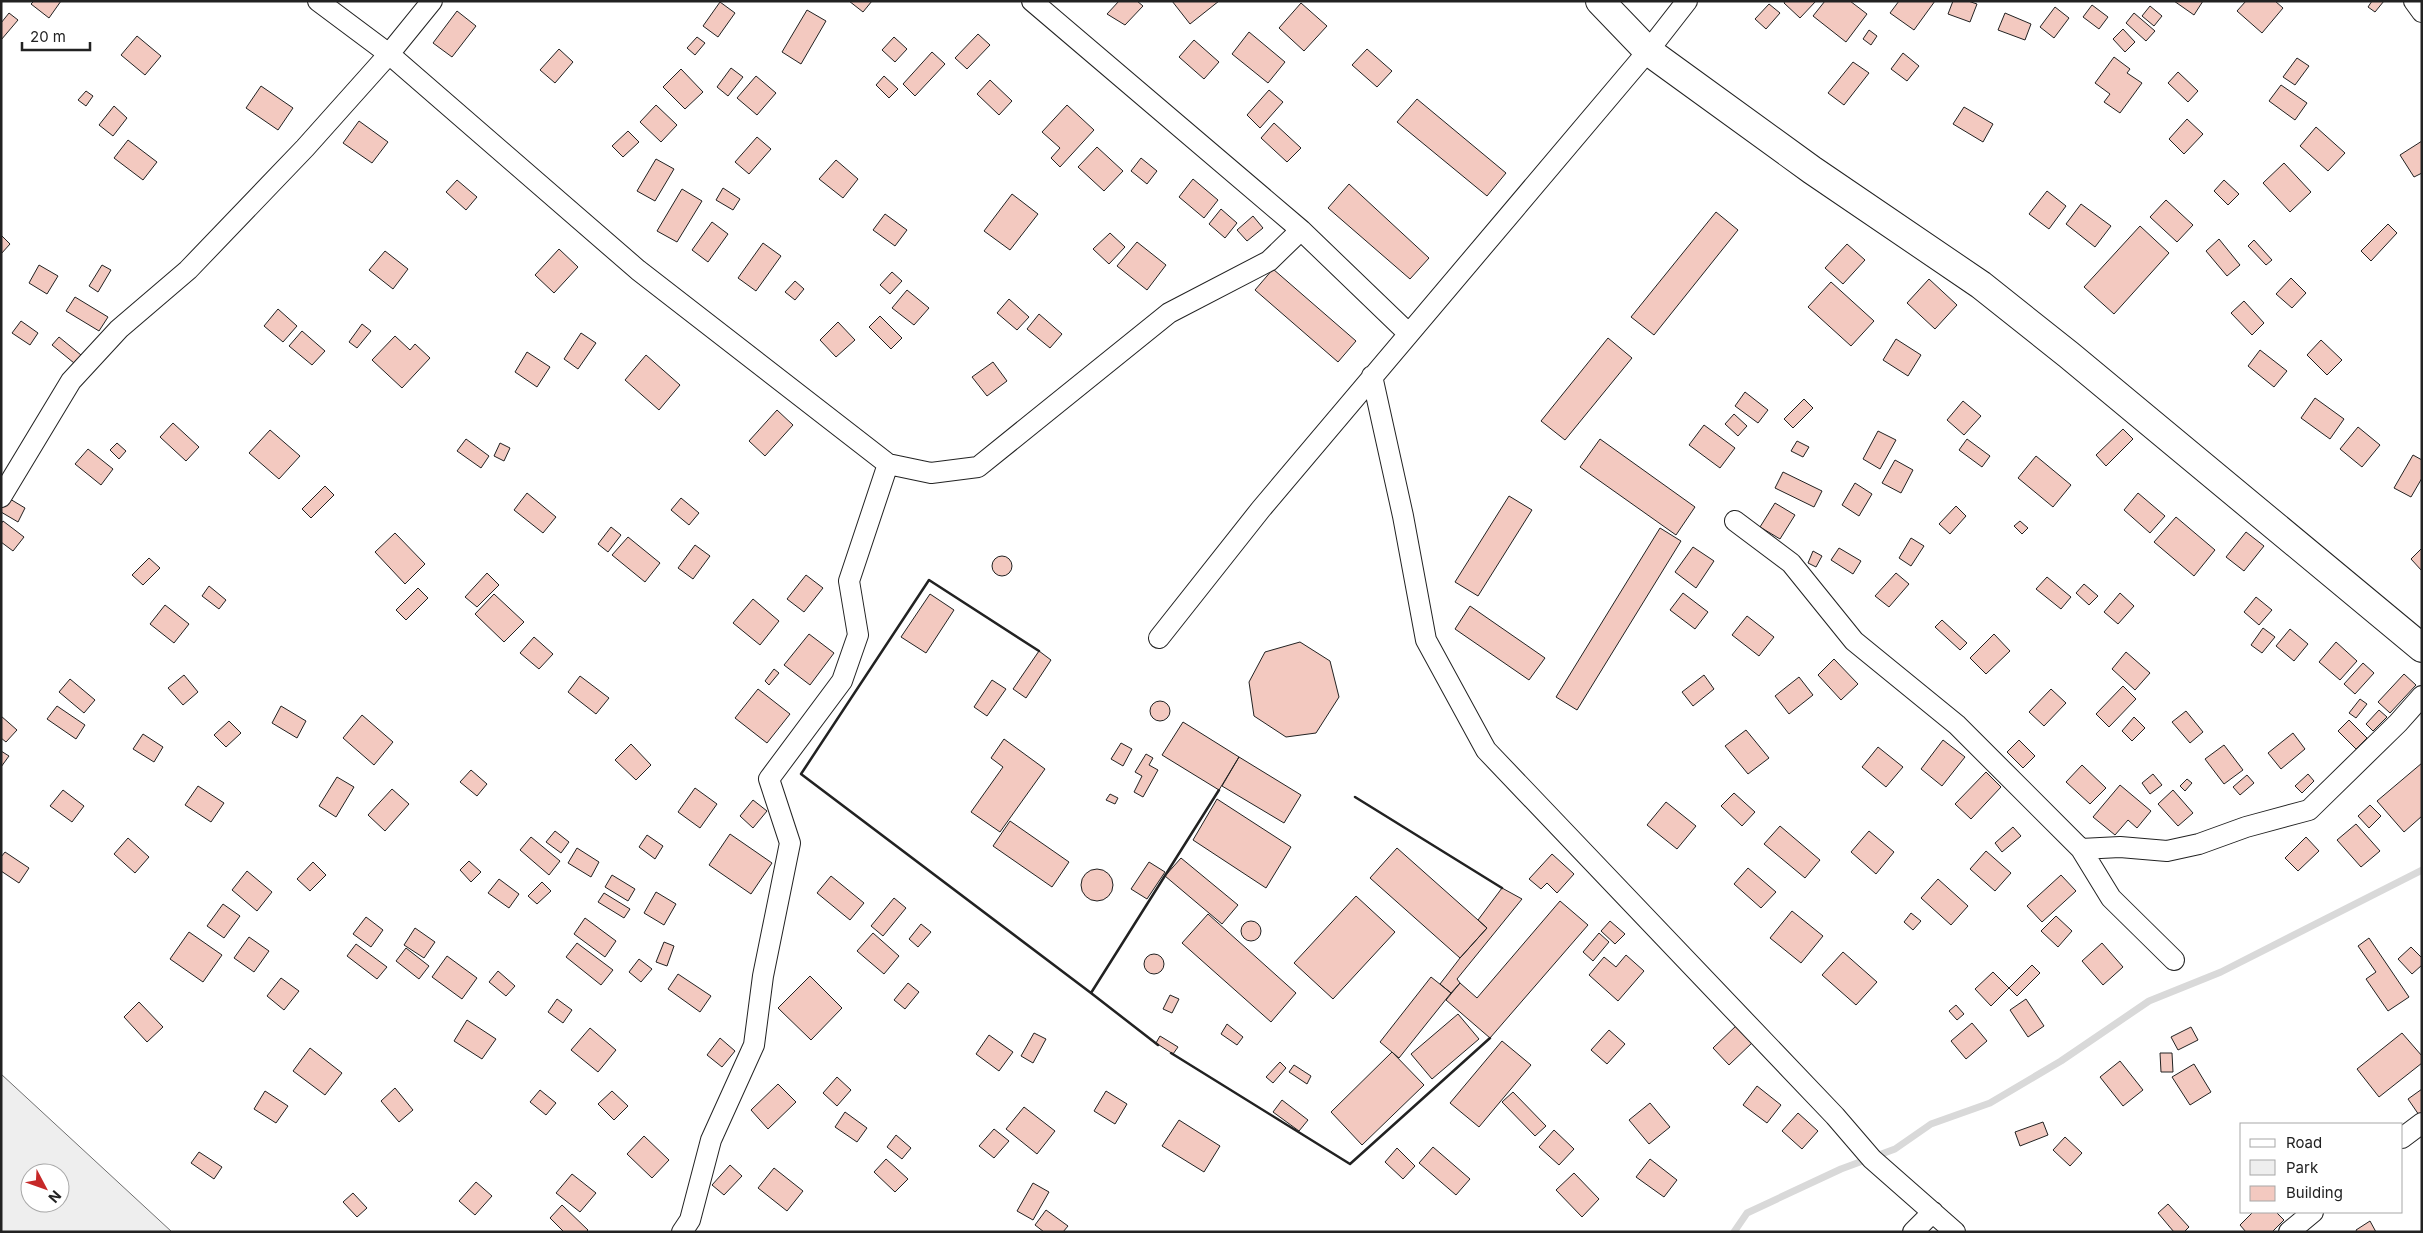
<svg xmlns="http://www.w3.org/2000/svg" width="2423" height="1233" font-family="Inter,sans-serif">
<style>
.green{fill:#eee;stroke:#6f6f6f;fill-rule:evenodd}
.lines{fill:none;stroke-linecap:round;stroke-linejoin:round}
.stream{stroke:#d9d9d9;stroke-width:7}
.building{fill:#f3c9c0;stroke:#222}
.street-casing{stroke:#222;stroke-width:22}
.primary-casing{stroke:#222;stroke-width:30}
.street{stroke:#fff;stroke-width:20}
.primary{stroke:#fff;stroke-width:28}
.wall{stroke:#222;stroke-width:2.5}
</style>
<rect width="100%" height="100%" fill="#fff"/>
<path class="green" d="M1 1074 172 1232H1ZM30 1173H60V1203H30Z"/>
<g class="lines">
<path class="stream" d="M1734 1232 1747 1213 1841 1169 1895 1149 1931 1124 1990 1103 2061 1061 2149 1001 2221 972 2422 870"/>
</g>
<path class="building" d="M34 1H61L49 18 31 4Z
M849 1H872L863 12Z
M1119 1H1137L1143 6 1125 25 1107 14Z
M1172 1H1219L1190 24Z
M1785 1H1816L1800 18 1784 3Z
M1825 1H1850L1867 14 1846 42 1813 16Z
M1899 1H1935L1914 30 1890 13Z
M1953 1H1968L1977 4 1970 22 1948 14Z
M2174 1H2203L2194 15Z
M2246 1H2275L2283 8 2262 33 2237 11Z
M2372 1H2384L2375 12 2368 7Z
M720 2 735 13 718 37 703 26Z
M1301 3 1327 26 1304 51 1279 28Z
M1769 4 1780 13 1766 29 1755 19Z
M2092 5 2108 17 2099 29 2083 17Z
M2150 6 2162 16 2154 26 2142 16Z
M2055 7 2069 18 2054 38 2040 27Z
M807 10 826 21 801 64 782 52Z
M457 11 476 26 452 57 433 43Z
M9 13 18 20 1 40V23Z
M2005 13 2031 24 2025 40 1998 30Z
M2134 13 2155 31 2146 41 2126 23Z
M2123 29 2135 42 2125 52 2113 39Z
M1869 30 1877 36 1871 45 1863 39Z
M1249 32 1285 62 1268 83 1232 54Z
M978 34 990 45 967 69 955 58Z
M137 36 161 56 145 75 121 55Z
M697 37 705 43 695 55 687 48Z
M894 37 907 49 895 62 882 50Z
M1194 40 1219 62 1204 79 1179 57Z
M559 49 573 62 555 83 540 70Z
M1367 49 1392 71 1377 87 1352 65Z
M932 52 945 64 915 96 903 84Z
M1903 53 1919 66 1907 81 1891 69Z
M2114 57 2130 69 2127 73 2142 83 2120 113 2104 102 2110 94 2095 83Z
M2297 58 2309 66 2295 85 2283 77Z
M1853 62 1869 73 1844 105 1828 93Z
M731 68 743 77 728 96 717 87Z
M681 69 703 92 685 109 663 87Z
M2178 72 2198 91 2188 102 2168 83Z
M756 76 776 93 757 115 737 98Z
M884 76 898 89 889 98 876 85Z
M990 80 1012 101 999 115 977 94Z
M2281 85 2307 103 2295 120 2269 101Z
M261 86 293 108 278 130 246 108Z
M1269 90 1283 102 1260 128 1247 115Z
M86 91 93 96 86 106 78 100Z
M1417 99 1506 173 1487 196 1397 122Z
M656 105 677 125 661 142 640 122Z
M1067 105 1094 130 1060 167 1051 158 1060 148 1042 132Z
M114 106 127 118 113 136 99 125Z
M1964 107 1993 124 1983 142 1953 124Z
M2187 119 2203 134 2184 154 2169 139Z
M359 121 388 142 372 163 343 143Z
M1274 123 1301 148 1287 162 1261 138Z
M2316 127 2345 153 2328 171 2300 146Z
M628 131 639 142 623 157 612 146Z
M757 137 771 149 749 174 735 162Z
M128 140 157 162 143 180 114 158Z
M2422 141V173L2414 177 2400 155Z
M1097 147 1123 171 1104 191 1078 167Z
M1141 158 1157 171 1147 184 1131 171Z
M656 159 674 169 655 201 637 191Z
M836 160 858 179 843 198 819 179Z
M2284 163 2311 192 2290 212 2263 183Z
M1193 179 1218 200 1204 218 1179 197Z
M457 180 477 197 466 210 446 192Z
M2224 180 2239 194 2228 205 2214 191Z
M1349 184 1429 258 1410 279 1328 208Z
M723 188 740 199 733 210 716 200Z
M682 189 702 201 677 242 657 231Z
M2047 191 2066 206 2049 229 2029 214Z
M1012 194 1038 214 1010 250 984 231Z
M2166 200 2193 225 2177 242 2150 217Z
M2081 204 2111 226 2095 247 2066 224Z
M1221 209 1237 223 1225 238 1209 224Z
M1716 212 1738 230 1654 335 1631 317Z
M885 214 907 230 895 246 873 230Z
M1253 216 1263 228 1247 241 1237 230Z
M712 222 728 234 708 262 692 250Z
M2388 224 2397 233 2371 261 2361 251Z
M2140 226 2169 253 2114 314 2084 287Z
M1110 233 1125 247 1109 264 1093 249Z
M1 235 10 244 1 254Z
M2219 239 2240 265 2227 276 2206 251Z
M2254 240 2272 260 2266 265 2248 246Z
M1137 242 1166 265 1147 290 1117 266Z
M763 243 781 256 756 291 738 278Z
M1847 244 1865 260 1843 284 1825 268Z
M559 249 578 267 554 293 535 275Z
M385 251 408 269 393 289 369 270Z
M39 265 58 276 47 294 29 283Z
M102 265 111 270 98 292 89 286Z
M1273 269 1356 341 1338 362 1255 290Z
M892 272 902 281 890 294 880 285Z
M2291 278 2306 293 2292 308 2276 294Z
M1929 279 1957 305 1935 329 1907 303Z
M795 281 804 289 795 300 785 292Z
M1831 282 1874 321 1851 346 1808 307Z
M907 290 929 308 914 325 892 308Z
M75 297 108 317 99 331 66 311Z
M1009 299 1029 317 1017 330 997 313Z
M2244 301 2264 323 2252 335 2231 313Z
M278 309 297 326 283 342 264 326Z
M1039 314 1062 334 1050 348 1027 329Z
M880 316 902 338 891 349 869 327Z
M21 321 38 333 30 345 12 333Z
M838 322 855 340 836 357 820 340Z
M362 324 371 331 357 348 349 342Z
M302 331 325 351 312 365 289 346Z
M581 333 596 343 578 369 564 359Z
M395 336 410 350 415 344 430 358 402 388 372 360Z
M59 337 81 355 74 363 52 345Z
M1608 338 1632 358 1565 440 1541 421Z
M1896 339 1921 355 1908 376 1883 360Z
M2321 340 2342 360 2327 375 2307 355Z
M2260 350 2287 371 2274 387 2248 366Z
M527 352 550 367 537 387 515 372Z
M646 355 680 385 659 410 625 380Z
M993 362 1007 381 987 396 972 377Z
M1745 392 1768 410 1758 423 1735 406Z
M2315 398 2344 419 2330 439 2301 418Z
M1804 399 1813 408 1793 428 1784 419Z
M1963 401 1981 416 1964 435 1947 420Z
M777 410 793 425 765 456 749 441Z
M1734 414 1747 426 1738 436 1725 424Z
M173 423 199 447 186 461 160 437Z
M1704 425 1735 448 1720 468 1689 445Z
M2358 427 2380 445 2362 467 2340 449Z
M2123 429 2133 439 2106 466 2096 455Z
M270 430 300 456 279 479 249 453Z
M1878 431 1896 440 1880 469 1863 459Z
M466 439 489 456 481 468 457 451Z
M1600 439 1695 507 1676 535 1580 467Z
M1967 439 1990 456 1982 467 1959 450Z
M1797 441 1809 447 1803 457 1791 451Z
M117 443 126 451 119 459 110 450Z
M500 443 510 448 504 461 494 456Z
M88 449 113 469 101 485 75 464Z
M2413 455 2422 460V478L2411 497 2394 488Z
M2036 456 2071 485 2053 507 2018 478Z
M1895 460 1913 470 1901 493 1882 483Z
M1783 472 1822 491 1814 507 1775 488Z
M1855 483 1872 494 1859 516 1842 505Z
M325 486 334 495 311 518 302 509Z
M527 493 556 517 543 533 514 510Z
M2138 493 2165 516 2150 533 2124 510Z
M5 496 25 508 18 522 1 512V502Z
M1509 496 1532 510 1478 596 1455 582Z
M681 498 699 513 689 525 671 510Z
M1775 503 1795 515 1780 539 1760 527Z
M1956 506 1966 516 1950 534 1939 524Z
M2176 517 2215 550 2194 576 2154 542Z
M3 521 24 537 13 551 1 542V524Z
M2020 521 2028 528 2022 534 2014 526Z
M611 527 621 535 608 552 598 544Z
M1660 528 1681 541 1577 710 1556 697Z
M2246 532 2264 546 2244 571 2226 557Z
M395 533 425 564 405 584 375 552Z
M628 537 660 563 645 582 612 555Z
M1911 538 1924 546 1911 566 1899 558Z
M695 545 710 556 693 579 678 568Z
M1693 547 1714 561 1696 588 1675 572Z
M1839 548 1861 561 1853 574 1831 560Z
M2422 548V571L2411 559Z
M1813 551 1822 556 1816 567 1808 563Z
M992 566a10 10 0 1 1 20 0a10 10 0 1 1-20 0Z
M149 558 160 568 143 585 132 575Z
M487 573 499 585 477 607 465 597Z
M1896 573 1909 584 1889 607 1875 596Z
M806 575 823 588 804 612 787 599Z
M2047 577 2071 597 2061 609 2036 589Z
M2084 584 2098 596 2089 605 2076 593Z
M209 586 226 600 219 609 202 596Z
M418 588 428 598 406 620 396 610Z
M1683 593 1708 612 1695 629 1670 610Z
M2120 593 2134 606 2118 624 2104 612Z
M494 594 524 622 504 642 475 614Z
M930 594 954 610 926 653 901 637Z
M2256 597 2272 610 2259 625 2244 612Z
M753 599 779 621 760 645 733 623Z
M165 605 189 624 174 643 150 624Z
M1470 606 1545 658 1529 680 1455 629Z
M1747 616 1774 637 1759 656 1732 635Z
M1942 620 1967 643 1960 650 1935 627Z
M2263 628 2275 637 2262 653 2251 645Z
M2290 629 2308 644 2294 661 2276 646Z
M809 634 834 653 810 685 784 665Z
M1994 634 2010 651 1986 674 1970 658Z
M534 637 553 654 539 669 520 653Z
M1300 642 1330 661 1339 697 1316 733 1286 737 1254 716 1249 682 1265 652Z
M2336 642 2357 661 2340 680 2319 662Z
M1039 651 1051 660 1026 698 1013 689Z
M2126 652 2150 673 2135 690 2112 669Z
M1834 659 1858 684 1841 700 1818 675Z
M2363 663 2374 673 2355 694 2344 684Z
M774 669 779 673 769 685 765 681Z
M2404 674 2416 685 2390 713 2378 702Z
M184 675 198 692 183 705 168 688Z
M1704 675 1714 689 1693 706 1682 692Z
M580 676 609 698 596 714 568 692Z
M1799 677 1813 695 1789 714 1775 696Z
M70 679 95 700 84 713 59 692Z
M992 680 1006 689 987 716 974 707Z
M2123 686 2136 699 2109 727 2096 714Z
M758 689 790 714 767 743 735 718Z
M2051 689 2066 703 2044 726 2029 712Z
M2360 699 2367 704 2356 718 2349 713Z
M1150 711a10 10 0 1 1 20 0a10 10 0 1 1-20 0Z
M57 706 85 725 76 739 47 719Z
M281 706 306 721 297 738 272 723Z
M2379 710 2387 717 2373 731 2366 724Z
M2186 711 2203 732 2190 743 2172 722Z
M362 715 393 742 374 765 343 738Z
M1 716 17 730 6 742 1 738Z
M2134 717 2145 728 2132 741 2122 731Z
M2349 720 2367 738 2356 749 2338 731Z
M229 721 241 733 226 747 214 735Z
M1183 722 1239 757 1219 790 1162 755Z
M1746 730 1769 758 1748 774 1725 746Z
M2293 733 2305 749 2281 769 2268 753Z
M143 734 163 747 154 762 133 749Z
M1004 739 1045 769 1000 832 971 812 1003 767 991 758Z
M1943 740 1965 757 1942 786 1921 769Z
M2019 740 2035 756 2023 768 2007 752Z
M1121 743 1132 749 1123 766 1111 759Z
M631 744 651 765 636 780 615 760Z
M2224 745 2243 770 2224 784 2205 759Z
M1878 747 1903 767 1886 787 1862 767Z
M1 751 9 756 1 767Z
M1146 754 1153 758 1149 765 1158 770 1143 797 1134 792 1142 776 1135 772Z
M1239 757 1301 795 1284 823 1222 786Z
M2422 763V816L2404 832 2377 801Z
M2082 765 2106 788 2090 804 2066 782Z
M471 770 487 784 477 796 460 782Z
M1986 772 2001 787 1971 819 1955 804Z
M2153 774 2162 785 2150 794 2142 783Z
M2308 774 2314 781 2302 793 2295 786Z
M2247 775 2254 783 2240 795 2233 787Z
M337 777 354 787 336 817 319 806Z
M2187 779 2192 783 2185 791 2180 786Z
M2120 785 2151 811 2137 828 2128 820 2115 835 2093 817Z
M198 786 224 803 211 822 185 805Z
M695 788 717 804 700 828 678 812Z
M392 789 409 804 385 831 368 815Z
M63 790 84 806 72 822 50 806Z
M2173 790 2193 813 2178 826 2158 804Z
M1734 793 1755 812 1742 826 1721 806Z
M1110 794 1118 798 1115 804 1106 800Z
M1217 799 1291 847 1266 888 1193 840Z
M753 800 767 811 753 828 740 816Z
M1666 802 1696 826 1677 849 1647 825Z
M2370 805 2381 816 2369 828 2358 816Z
M1010 821 1069 862 1052 887 993 846Z
M2356 824 2380 851 2361 867 2337 840Z
M1780 826 1820 860 1805 878 1764 844Z
M2013 827 2021 836 2002 852 1995 843Z
M555 831 569 842 561 853 546 842Z
M1869 831 1894 852 1876 874 1851 852Z
M730 834 772 863 751 894 709 865Z
M647 835 663 846 655 859 639 847Z
M531 837 560 861 549 875 520 850Z
M2306 837 2319 851 2298 871 2285 858Z
M128 838 149 857 135 873 114 854Z
M577 848 599 862 591 877 568 863Z
M1397 848 1487 928 1460 958 1370 878Z
M1986 851 2011 873 1995 891 1970 869Z
M5 852 29 868 19 883 1 871V857Z
M1552 854 1574 874 1557 893 1547 883 1541 889 1529 879Z
M1181 858 1238 905 1222 924 1165 876Z
M469 861 481 872 471 882 460 870Z
M313 862 326 875 310 891 297 879Z
M1149 862 1165 872 1147 899 1131 889Z
M1748 868 1776 892 1761 908 1734 884Z
M1081 885a16 16 0 1 1 32 0a16 16 0 1 1-32 0Z
M247 871 272 892 257 911 232 890Z
M612 875 635 889 628 901 605 887Z
M2061 875 2076 891 2042 922 2027 906Z
M831 876 864 903 850 920 817 893Z
M499 879 519 894 509 908 488 893Z
M1938 879 1968 906 1951 925 1921 898Z
M542 882 551 891 537 904 528 896Z
M1502 888 1522 899 1457 979 1460 983 1451 993 1440 984 1460 958 1487 928 1478 920Z
M656 892 676 904 664 925 644 913Z
M604 893 630 909 624 918 598 902Z
M1356 896 1395 932 1333 999 1294 963Z
M894 898 906 908 883 936 871 926Z
M1560 901 1588 925 1490 1038 1446 1000 1460 983 1477 998Z
M223 904 240 916 224 938 207 926Z
M1792 911 1823 936 1801 963 1770 938Z
M1911 913 1921 921 1913 930 1904 922Z
M1208 914 1296 993 1271 1022 1182 943Z
M2056 916 2072 931 2058 947 2041 931Z
M366 917 383 930 371 947 353 934Z
M585 918 616 941 605 957 574 934Z
M1241 931a10 10 0 1 1 20 0a10 10 0 1 1-20 0Z
M1610 921 1625 934 1615 944 1601 931Z
M921 924 931 932 918 947 909 939Z
M415 928 435 942 424 958 404 945Z
M189 932 222 955 203 982 170 959Z
M873 933 899 956 884 974 857 951Z
M1599 933 1609 942 1593 961 1583 952Z
M249 937 269 951 254 972 234 958Z
M2369 938 2409 997 2388 1011 2366 979 2376 972 2358 946Z
M664 942 674 946 667 966 656 962Z
M577 943 613 970 601 985 566 957Z
M2102 943 2123 967 2103 985 2082 961Z
M356 944 387 967 377 979 347 956Z
M2411 947 2422 958V965L2412 974 2398 959Z
M406 948 429 966 419 979 396 961Z
M1843 952 1877 982 1856 1005 1822 975Z
M1144 964a10 10 0 1 1 20 0a10 10 0 1 1-20 0Z
M1626 955 1644 971 1618 1001 1589 975 1604 957 1616 967Z
M447 956 477 978 462 999 432 977Z
M639 959 652 969 641 982 629 972Z
M2032 965 2040 973 2017 996 2009 988Z
M498 971 515 986 506 996 489 982Z
M1993 972 2009 988 1991 1006 1975 989Z
M678 974 711 996 700 1012 668 989Z
M810 976 842 1008 811 1040 778 1008Z
M1431 977 1451 993 1399 1058 1380 1042Z
M281 978 299 991 284 1010 267 996Z
M908 983 919 992 905 1009 894 1000Z
M1170 995 1179 999 1172 1013 1163 1009Z
M557 999 572 1010 563 1023 548 1012Z
M2026 999 2044 1026 2028 1037 2010 1010Z
M139 1002 163 1027 147 1042 124 1017Z
M1956 1005 1964 1014 1957 1020 1949 1011Z
M1458 1014 1479 1039 1432 1079 1411 1054Z
M467 1020 496 1039 482 1059 454 1041Z
M1972 1023 1987 1041 1966 1059 1951 1041Z
M1227 1024 1243 1037 1237 1045 1221 1034Z
M1738 1024 1754 1041 1729 1065 1713 1048Z
M2191 1027 2198 1040 2178 1050 2171 1037Z
M590 1028 616 1050 598 1072 571 1050Z
M1609 1030 1625 1044 1607 1064 1591 1050Z
M1034 1033 1046 1039 1033 1063 1021 1056Z
M2402 1033 2422 1056V1063L2379 1097 2357 1069Z
M989 1035 1013 1052 999 1071 976 1054Z
M1160 1036 1178 1047 1173 1054 1156 1043Z
M720 1038 735 1051 722 1067 707 1055Z
M1502 1041 1531 1065 1479 1127 1450 1103Z
M310 1048 342 1073 325 1095 293 1071Z
M1392 1052 1424 1085 1362 1145 1331 1112Z
M2160 1053H2172L2173 1072H2161Z
M2120 1061 2143 1090 2123 1106 2100 1077Z
M1280 1062 1286 1068 1273 1083 1266 1077Z
M2194 1064 2211 1092 2190 1105 2172 1077Z
M1294 1065 1311 1076 1307 1084 1289 1072Z
M837 1077 851 1090 837 1106 823 1093Z
M778 1084 796 1102 768 1129 751 1110Z
M1757 1086 1781 1105 1767 1123 1743 1105Z
M395 1088 413 1110 399 1122 381 1101Z
M2422 1089V1112L2419 1115 2408 1099Z
M540 1090 556 1103 546 1115 530 1102Z
M265 1091 288 1106 276 1123 254 1109Z
M612 1091 628 1106 614 1120 598 1104Z
M1106 1091 1127 1104 1115 1124 1094 1111Z
M1513 1092 1546 1126 1535 1136 1502 1102Z
M1282 1100 1308 1120 1299 1131 1273 1112Z
M1650 1103 1670 1127 1649 1144 1629 1120Z
M1024 1107 1055 1131 1037 1154 1006 1129Z
M845 1112 867 1128 857 1142 835 1127Z
M1798 1113 1818 1131 1802 1149 1782 1131Z
M1179 1120 1220 1146 1204 1172 1162 1146Z
M2043 1122 2048 1135 2020 1146 2015 1132Z
M994 1129 1009 1141 994 1158 979 1146Z
M1554 1130 1574 1149 1559 1165 1539 1147Z
M896 1135 911 1148 902 1159 887 1147Z
M644 1136 669 1160 652 1178 627 1154Z
M2065 1137 2082 1153 2070 1166 2053 1150Z
M1433 1147 1470 1179 1456 1195 1419 1163Z
M1397 1148 1415 1166 1403 1179 1385 1162Z
M199 1152 222 1167 214 1179 191 1163Z
M886 1159 908 1179 895 1192 874 1172Z
M1650 1159 1677 1180 1664 1197 1636 1177Z
M730 1165 742 1176 724 1195 712 1185Z
M774 1168 803 1191 787 1211 758 1188Z
M1574 1173 1599 1199 1582 1217 1556 1190Z
M572 1174 596 1193 580 1212 556 1193Z
M476 1182 492 1196 475 1215 459 1201Z
M1033 1183 1049 1192 1033 1220 1017 1211Z
M353 1193 367 1208 357 1217 343 1202Z
M2168 1204 2189 1227 2184 1232H2174L2158 1213Z
M562 1205 588 1230 586 1232H564L550 1218Z
M1046 1210 1068 1226 1063 1232H1044L1035 1225Z
M2253 1212H2276L2284 1220 2272 1232H2246L2240 1225Z
M2370 1221 2376 1232H2357L2356 1230Z"/>
<g class="lines">
<defs>
<path id="street" d="M318 1 389 54 638 270 888 464 931 473 978 467 1169 313 1269 261 1301 230
M1032 1 1301 230 1408 333
M2414 1 2422 12
M1372 376 1403 516 1426 640 1486 750 1835 1116 1872 1159 1955 1232
M1 497 71 381 119 329 188 270 305 148 389 54 432 1
M1735 521 1791 563 1854 641 1957 725 2081 849 2111 898 2174 960
M1159 638 1261 509 1648 51 1687 1
M2081 849 2120 847 2167 851 2199 844 2246 827 2309 810 2398 723 2422 696
M2402 1138 2422 1123
M682 1232 690 1220 711 1140 754 1045 763 976 790 843 769 779 842 681 858 635 849 581 888 464
M1913 1232 1933 1212
M2289 1232 2313 1212"/>
<path id="primary" d="M1600 1 1648 51 1812 170 1981 285 2069 355 2422 648"/>
</defs>
<use href="#street" class="street-casing"/>
<use href="#primary" class="primary-casing"/>
<use href="#street" class="street"/>
<use href="#primary" class="primary"/>
<path class="wall" d="M1039 651 929 580 801 774 1091 993 1219 790
M1355 797 1502 888
M1091 993 1158 1045
M1171 1053 1350 1164 1490 1038"/>
</g>
<rect width="2423" height="1233" fill="none" stroke="#222222" stroke-width="5"/>
<rect x="2240" y="1123" width="162" height="90" fill="#ffffff" stroke="#a7a7a7"/>
<rect x="2250" y="1139" width="25" height="8" fill="#ffffff" stroke="#a7a7a7"/>
<text x="2286" y="1148" font-size="15" fill="#222222">Road</text>
<rect x="2250" y="1160" width="25" height="15" fill="#eeeeee" stroke="#a7a7a7"/>
<text x="2286" y="1173" font-size="15" fill="#222222">Park</text>
<rect x="2250" y="1186" width="25" height="15" fill="#f3c9c0" stroke="#a7a7a7"/>
<text x="2286" y="1198" font-size="15" fill="#222222">Building</text>
<g transform="translate(45 1188) rotate(131)"><circle r="24" fill="#ffffff" stroke="#a7a7a7"/>
<path d="M0-4L9 19L0 12L-9 19Z" fill="#c62828"/>
<text y="-8" font-size="14" font-weight="bold" text-anchor="middle" fill="#222222">N</text>
</g>
<path d="M22 42v8h68v-8" fill="none" stroke="#222222" stroke-width="2.5"/>
<text x="30" y="42" font-size="15" fill="#222222" stroke="#ffffff" stroke-width="4" paint-order="stroke">20 m</text>
</svg>
